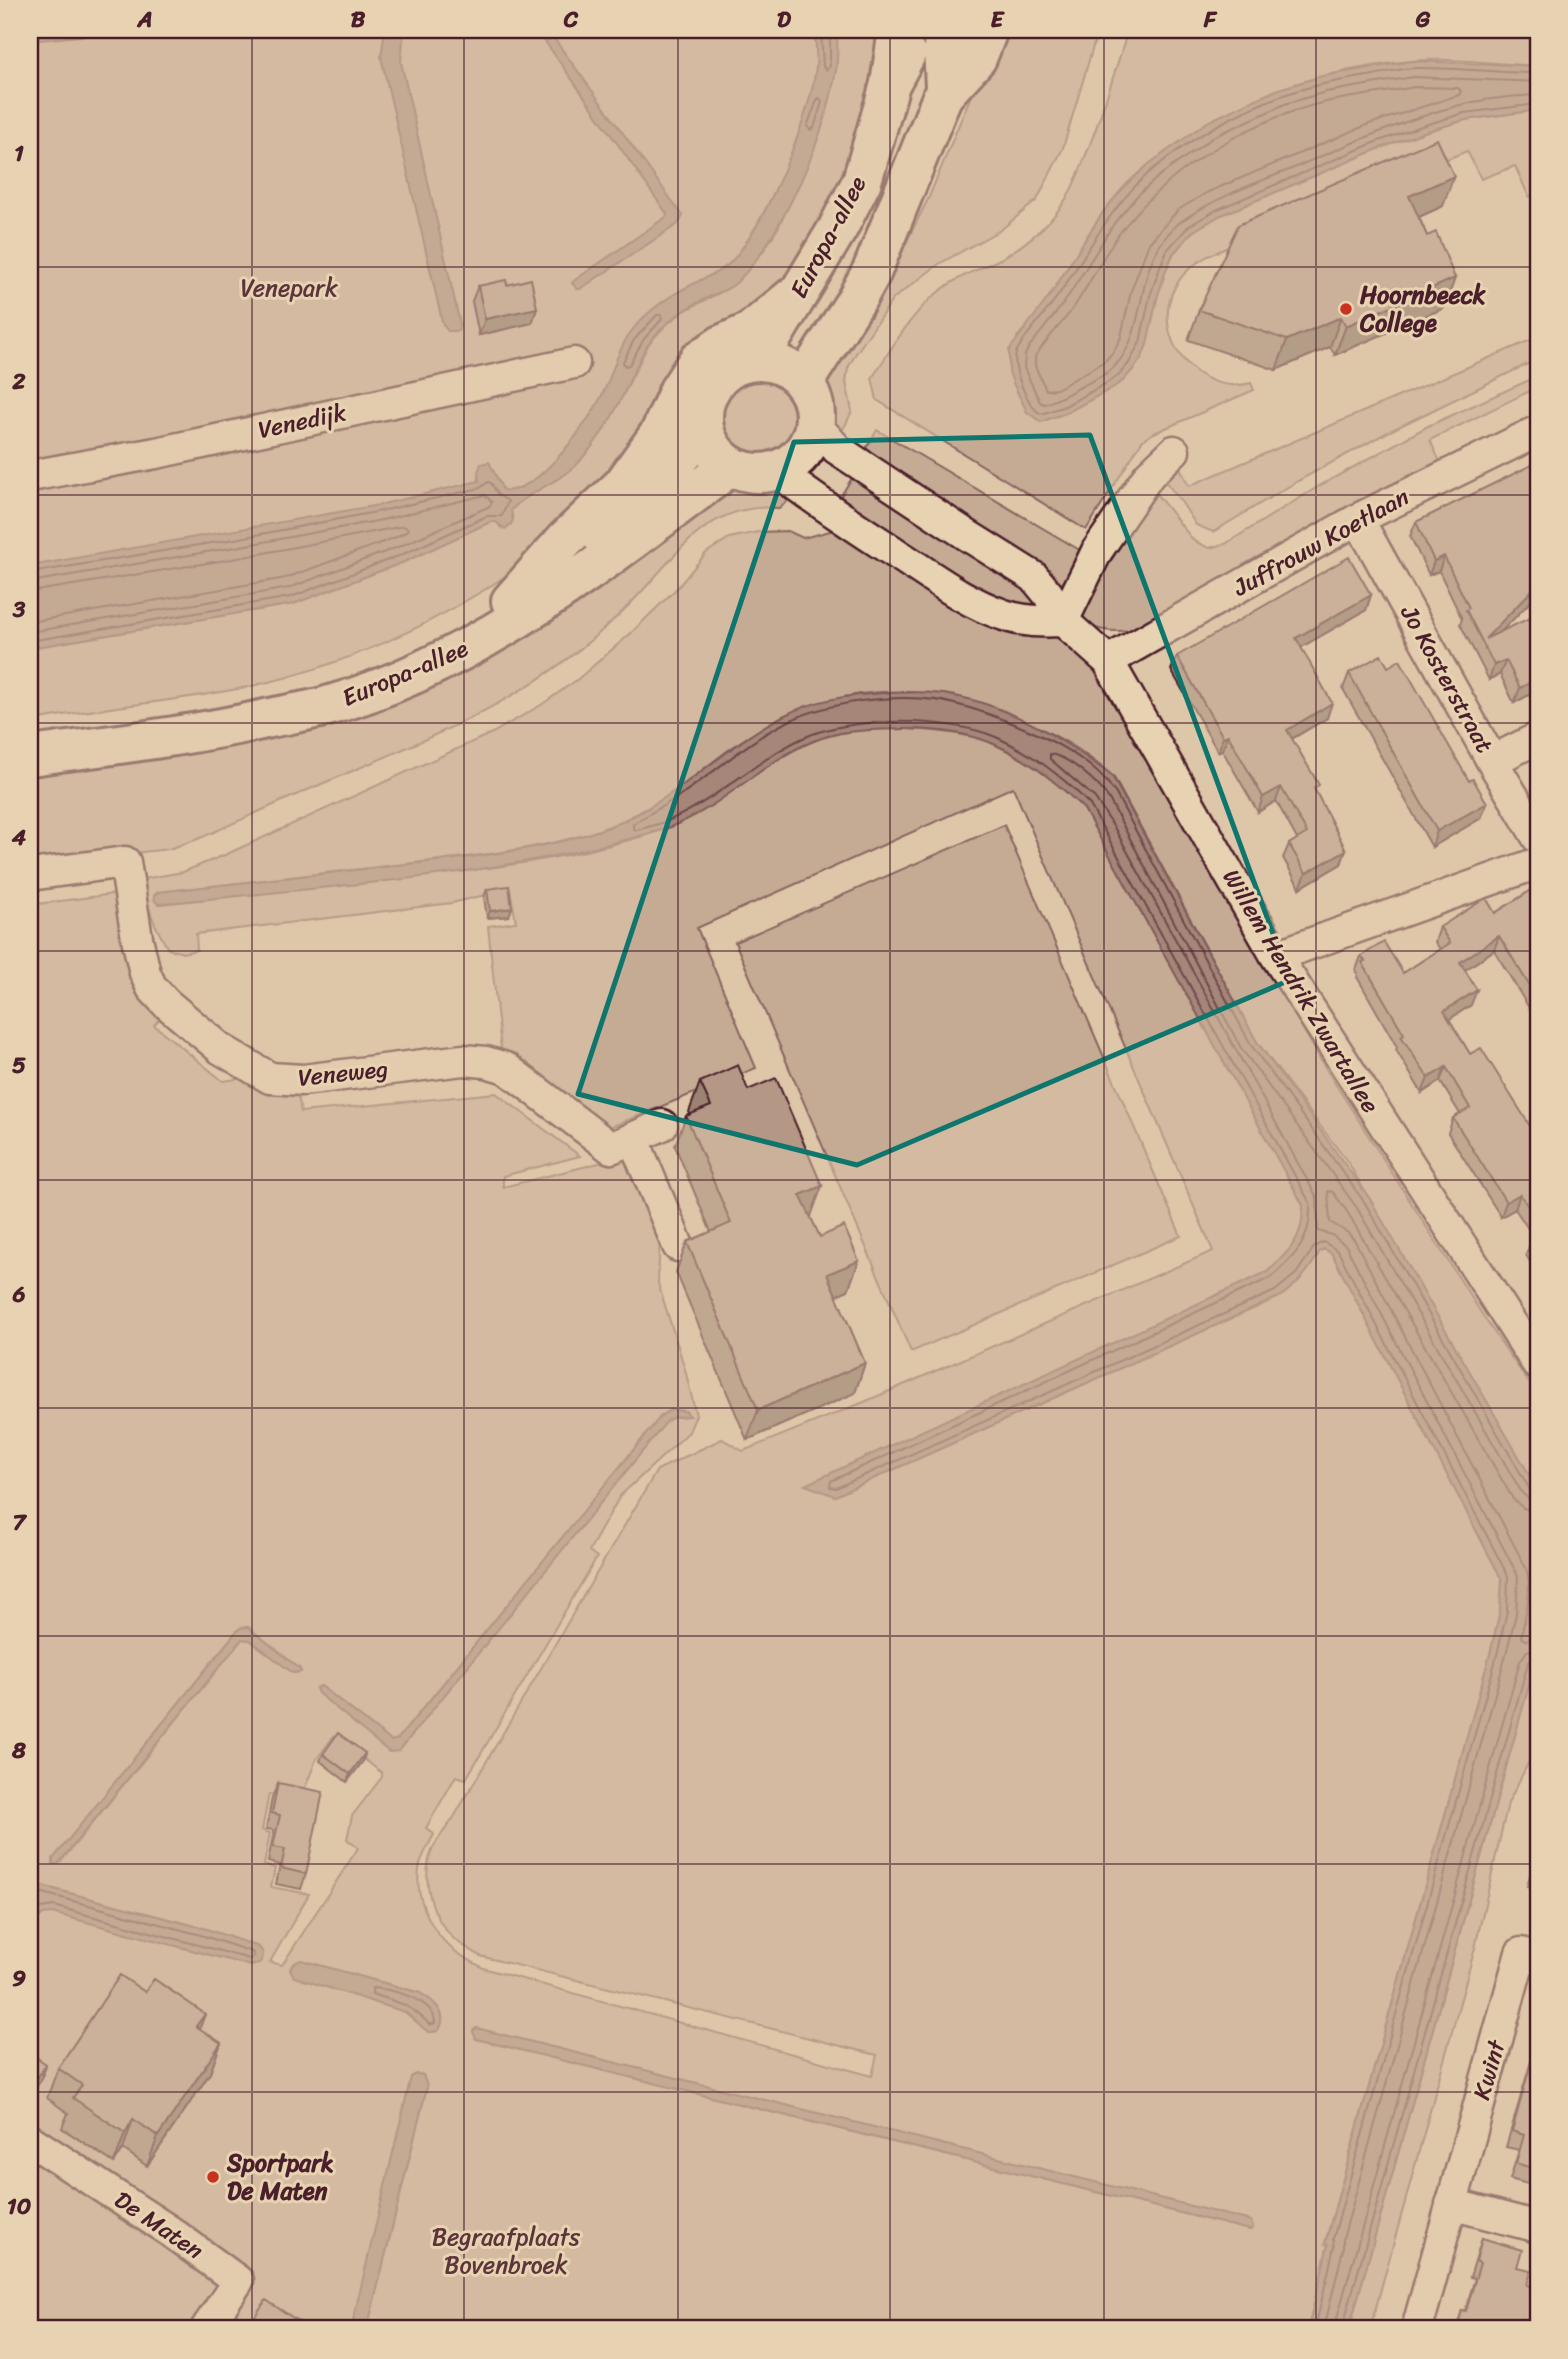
<svg xmlns="http://www.w3.org/2000/svg" width="1568" height="2359" font-family="Sriracha,sans-serif">
<style>
.green{fill:#c5ab94;stroke:#886560;stroke-width:2;fill-rule:evenodd}
.water{fill:#a58679;stroke:#815d5a;stroke-width:2}
.lines{fill:none;stroke-linecap:round;stroke-linejoin:round}
.shore{stroke:#6e484a;stroke-width:2}
.minor-casing{stroke:#4a1f2b;stroke-width:35}
.secondary-casing{stroke:#4a1f2b;stroke-width:44}
.primary-casing{stroke:#4a1f2b;stroke-width:44}
.minor{stroke:#e7d2b1;stroke-width:30}
.secondary{stroke:#e7d2b1;stroke-width:38}
.primary{stroke:#e7d2b1;stroke-width:38}
.wall{fill:#9b8372;stroke:#4a1f2b;stroke-width:2}
.shaded-wall{fill:#7e6a5d;stroke:#4a1f2b;stroke-width:2}
.building{fill:#b49885;stroke:#4a1f2b;stroke-width:2}
.marked{fill:none;stroke:#0f766e;stroke-width:5;stroke-linejoin:round}
.grid{fill:none;stroke:#4a1f2b;stroke-width:2;stroke-opacity:0.55}
.poi-dot{fill:#c8321e;stroke:#e7d2b1;stroke-width:2.5}
.labels{text-anchor:middle;dominant-baseline:central;stroke-width:6;stroke-linejoin:round;paint-order:stroke}
.street-label{font-size:24px;fill:#4a1f2b;stroke:#e7d2b1}
.park-label{font-size:24px;fill:#5c343b;stroke:#e7d2b1}
.poi-label{font-size:24px;font-weight:bold;fill:#4a1f2b;stroke:#e7d2b1;text-anchor:start}
.neatline{fill:none;stroke:#4a1f2b;stroke-width:2.5}
.grid-label{font-size:23px;text-anchor:middle;font-weight:bold;fill:#4a1f2b}
</style>
<rect width="100%" height="100%" fill="#dec7a9"/>
<filter id="ink" filterUnits="userSpaceOnUse"><feTurbulence type="fractalNoise" baseFrequency=".0143" numOctaves="2"/><feDisplacementMap in="SourceGraphic" scale="14" xChannelSelector="R" yChannelSelector="G"/><feConvolveMatrix kernelMatrix="1 2 1 2 8 2 1 2 1" color-interpolation-filters="sRGB"/></filter>
<g filter="url(#ink)">
<path class="green" d="M30 30H885L864 119 845 169 804 248 769 303 515 570C434 625 348 665 252 686 179 702 103 706 30 721V648L293 604 404 562 490 522H497L501 528 511 510 520 501 565 474 580 461 620 401 649 343 667 324 684 311 725 290 762 253 778 228 793 196 821 130 837 66V52L761 241 653 319 557 469 494 501 30 601Z
M998 30H1098L1063 148 1037 200 1002 229 939 264 893 299 855 355 848 368 846 382 852 411 845 426 837 436 825 407 823 382 906 243 929 197Z
M1128 30H1490L1538 34V66C1496 64 1453 57 1411 61 1328 69 1247 94 1179 143 1160 156 1141 169 1125 186 1082 232 1060 292 1017 337L1040 422 1068 412 1123 381 1135 367 1142 357 1147 344 1157 298 1166 270 1173 254 1192 232 1219 216 1378 149 1424 132 1465 120 1538 110V192L1529 197 1515 166 1481 179 1467 151 1432 165 1426 159 1208 256C1194 264 1182 273 1174 289 1150 338 1198 397 1251 383L1254 390 1152 434 1142 441 1086 530 877 400 872 378C893 347 913 309 945 287 963 274 983 268 1002 258 1021 247 1038 234 1052 218 1072 195 1078 174 1089 147 1104 108 1116 69 1128 30Z
M1538 337V359L1388 432 1296 482 1213 532 1196 525 1182 503 1162 477 1179 466 1189 486Z
M1538 376V396L1534 389 1430 440 1441 464 1140 628C1122 633 1078 635 1083 606L1154 491 1194 541 1209 548 1225 544 1319 486 1428 426Z
M720 418a37 37 0 1 1 74 0a37 37 0 1 1-74 0Z
M877 430 1083 552 1062 584H1050L862 455Z
M857 470 1010 572 1037 602 1034 608 1026 611 974 586 837 502Z
M741 485H772L791 498 779 508C714 502 684 545 645 588 628 607 610 624 591 640 509 710 407 747 310 789 272 805 235 823 198 839L169 849 30 865V769L280 733 719 492Z
M842 528 937 594 994 620 1052 635 1073 647 1092 661 1110 682 1177 811 1326 1069 1487 1322 1538 1396V1490L1349 1164 1257 1042 1113 776C1099 765 1085 753 1070 744 961 682 855 669 746 738 722 753 701 772 678 789 646 811 611 828 573 838 515 853 455 858 395 865 316 874 237 883 159 892L154 896 155 901 159 904C234 896 310 888 385 880 482 870 579 859 671 827 683 823 693 815 704 808 751 780 795 738 852 731 889 726 960 729 994 744 1028 759 1058 783 1084 809L1303 1205C1304 1238 1290 1251 1267 1272L806 1485 835 1496 1279 1297C1298 1285 1309 1270 1320 1251L1324 1249 1332 1254 1502 1580 1500 1611 1490 1654 1325 2243 1328 2244 1308 2329H367L427 2087 423 2075 421 2074 359 2329H30V1902L35 1897 262 1960 263 1953 259 1947 203 1928 42 1886 35 1888 30 1893V905L113 894 130 959 143 983 167 1010 154 1025 223 1081 244 1078 269 1092 297 1091 301 1112 496 1093 580 1156 503 1176V1187L611 1160 623 1159 632 1167 660 1236 658 1283 685 1369 696 1415 689 1432 620 1496 589 1551 597 1557 466 1779 456 1776 426 1828 434 1834C430 1843 423 1854 420 1864 413 1893 429 1928 450 1947 459 1956 472 1961 483 1968L872 2076 877 2055 480 1956C471 1950 461 1945 453 1938 432 1917 421 1882 431 1853 435 1840 447 1828 454 1817L657 1470 722 1439 743 1451 864 1402 1213 1251 1013 787 697 928 756 1068 608 1128 552 1084 513 1059 501 1049 488 926 516 922 510 889 452 903 196 934 197 950 183 953 168 949C152 921 148 910 142 879L183 872 227 854 494 732 541 705 578 679 630 634 678 587 706 553 729 538 758 532 788 531 803 538ZM670 1410 685 1411 690 1416 674 1417 667 1420 399 1751H389L318 1693 316 1688 321 1686 391 1741 398 1739 661 1416ZM248 1627 300 1669 301 1672 293 1673 250 1640 242 1639 59 1864H53V1859L236 1632 240 1628ZM334 1736 382 1773V1777L352 1816 347 1839 358 1848 282 1965 270 1962 309 1894 271 1887 275 1868 264 1865 270 1833 262 1830 269 1794 301 1798 316 1760ZM301 1960 420 1993C434 2001 450 2014 438 2031L430 2032 432 2024 412 2001 291 1968 293 1964ZM476 2028 1251 2221 1253 2228 1249 2230 476 2039 473 2031Z
M1004 825 1181 1236 911 1352 735 942Z
M1538 1653V1744L1508 1803 1475 1948 1370 2329H1349Z"/>
<path class="water" d="M30 30H106L90 35 30 41Z
M385 30H404L401 62 460 324 458 331H448L443 325 381 57Z
M537 30H548L683 216 678 224 580 289H577L572 283 575 280 666 217 667 214Z
M814 30H836C848 94 784 237 737 282 729 290 719 292 709 297 687 307 665 322 650 342 638 358 631 380 621 399 611 420 596 443 580 461 561 483 531 489 511 510L513 520 511 524 505 529 496 522H490L404 562 293 604 30 648V566L379 505 479 481 478 472 481 464 489 462 503 490C537 497 592 418 604 391 613 372 618 349 630 333 648 309 671 295 697 282 707 276 721 272 729 264 764 229 811 116 816 67 817 54 816 42 814 30Z
M1412 61 1538 66V110L1465 120 1424 132 1378 149 1219 216 1192 232 1173 254 1166 270 1157 298 1147 344 1142 357 1135 367 1123 381 1109 390 1068 412 1041 422 1027 412 1013 383 1009 371V350L1051 294 1103 212 1126 185 1149 164 1207 122 1247 103 1279 89 1322 76Z
M886 693C902 693 918 691 934 693 1000 699 1061 737 1112 776L1257 1042 1370 1199 1538 1490V1653L1349 2329H1308L1328 2245 1325 2244 1490 1654 1500 1611 1502 1580 1332 1254 1324 1249 1320 1251C1309 1270 1298 1285 1279 1297L835 1496 805 1485 1267 1272C1290 1251 1304 1238 1303 1205L1084 809C1058 783 1028 759 994 744 954 726 900 728 858 731 780 734 732 809 661 830 498 878 327 886 158 904L155 901 154 896 158 892C239 883 320 874 401 865 471 857 543 851 609 827 674 803 722 747 783 716 815 699 851 695 886 693Z
M670 1410 685 1411 690 1416 674 1417 667 1421 399 1751 389 1752 318 1693 316 1688 321 1686 391 1741 398 1739 661 1416Z
M248 1627 300 1669 301 1672 293 1673 250 1640 242 1639 58 1864H53V1859L236 1632 240 1628Z
M42 1886 203 1928 259 1947 263 1953C263 1962 259 1964 251 1966L52 1913 43 1914 30 1927V1893L35 1888Z
M301 1960 420 1993C434 2001 450 2014 438 2031L428 2032 405 2012 294 1977 290 1969 293 1964Z
M476 2028 1251 2221 1253 2228 1250 2230 476 2039 473 2031Z
M416 2074 423 2075 427 2086 367 2329H351L411 2077Z"/>
<g class="lines">
<path class="shore" d="M821 30 823 67 826 70 830 66V30
M1538 73C1497 73 1457 67 1416 68 1402 68 1388 72 1374 75 1342 80 1311 85 1281 96 1234 113 1190 139 1152 170 1110 206 1088 253 1057 297 1049 309 1019 342 1016 353 1012 368 1027 406 1041 414L1065 406 1105 384 1118 376 1129 363 1140 342 1150 296 1160 267 1167 250 1189 226 1216 210 1376 142 1422 126 1464 113 1538 104
M1538 82 1413 77 1372 84 1326 92 1285 104 1215 136 1159 176 1137 196 1115 222 1064 303 1029 347 1025 355 1024 368 1040 402 1044 404C1058 400 1069 393 1082 386 1093 380 1105 376 1114 367 1145 336 1136 282 1160 245 1166 236 1176 224 1186 218 1219 196 1259 182 1296 167 1350 144 1403 120 1460 105 1484 99 1513 96 1538 95
M1414 87 1458 88 1461 91 1459 95 1369 124 1208 192 1178 210 1149 243 1131 291 1121 337 1114 351 1105 361 1095 367 1057 389 1046 390 1035 366V357C1046 339 1062 324 1074 307 1092 280 1105 251 1125 226 1175 165 1253 118 1330 101 1358 96 1386 92 1414 87Z
M818 98 821 99 822 102 814 128 810 130 807 126Z
M657 315H661L662 319 644 339 629 365 625 366 623 362 634 340Z
M30 573 235 539 381 511 480 488 488 482 491 483 498 495 508 501 502 516H487L401 555 291 597 30 641
M30 582 236 547 382 520 485 495 492 502 490 506 398 547 289 588 30 632
M30 592 238 558 404 526 408 529 406 532 394 538 286 578 30 622
M1538 1511 1523 1508 1513 1499 1348 1213 1333 1192 1328 1191 1330 1222 1348 1233 1355 1241 1526 1568C1533 1590 1525 1616 1521 1637L1525 1640 1538 1638
M30 1897 43 1893 201 1935 252 1952 254 1956 250 1959 54 1906 41 1908 30 1917
M372 1988C391 1989 435 1999 435 2023L430 2025C412 2005 398 2002 372 1994Z
M1315 2329 1334 2247 1333 2239 1497 1655 1507 1611 1508 1576 1338 1251 1324 1242 1315 1246 1296 1274 1275 1291 836 1488 830 1487 831 1481 1270 1278C1296 1256 1312 1239 1310 1203L1090 805C1065 778 1030 752 996 737 949 717 849 716 803 738 756 760 719 798 672 819 661 824 648 827 636 830L633 828V824C648 814 664 806 679 796 716 772 748 740 789 721 829 702 892 694 935 700 962 704 987 713 1012 723 1049 738 1094 760 1116 794L1251 1045 1365 1203 1529 1488 1538 1492
M1324 2329 1343 2249V2239L1505 1658 1516 1614 1518 1576 1346 1246 1332 1235 1318 1231 1317 1198 1115 829 1095 798 1050 759V754C1068 756 1099 783 1109 799L1241 1048 1357 1208 1522 1493 1529 1499 1538 1501
M1334 2329 1520 1661 1527 1651 1538 1648
M1342 2329 1528 1663 1532 1658 1538 1657"/>
<defs>
<path id="minor" d="M815 424 837 449 967 535 1034 577 1048 594 1063 621 1108 661 1276 956 1538 1365
M777 471C815 501 856 527 897 554 931 576 965 602 1004 615 1023 622 1043 622 1063 621
M30 476 156 453 574 363
M1358 519 1492 761 1538 838
M1063 621 1097 551 1149 475 1174 451
M1108 661 1358 519 1538 431
M1492 761 1538 738
M30 875 125 862 137 938 145 973 152 988 166 1003 221 1049 270 1078 303 1080 463 1060 486 1062 506 1068 611 1148 662 1125
M1276 956 1538 863
M633 1138 678 1246
M30 2140 171 2232 238 2281 206 2329
M1451 2204 1538 2227
M1417 2329 1521 1953 1538 1959"/>
<path id="secondary" d="M945 87 943 47 949 30
M703 417a56 56 0 1 1 112 0a56 56 0 1 1-112 0Z
M758 361 838 228 862 181 890 84 906 54
M803 383 855 302 872 271 957 60
M601 535C641 506 672 467 703 430
M511 601 565 540 623 485 660 433 679 390 698 361 723 344 750 332 800 291
M30 756C110 745 191 736 270 718 289 714 309 711 327 706 479 663 606 559 731 466"/>
<path id="primary" d="M890 84 898 30
M945 93 977 58 988 30"/>
</defs>
<use href="#minor" class="minor-casing"/>
<use href="#secondary" class="secondary-casing"/>
<use href="#primary" class="primary-casing"/>
<use href="#minor" class="minor"/>
<use href="#secondary" class="secondary"/>
<use href="#primary" class="primary"/>
</g>
<path class="wall" d="M1443 206 1419 217 1427 236 1455 278 1444 308 1335 355 1330 347 1276 370 1188 340 1199 310Z
M507 285 537 308 532 323 479 335 472 301 478 286Z
M1538 462 1502 631 1538 690 1514 703 1500 674 1489 680 1460 624 1462 619 1439 571 1429 575 1410 536 1416 522Z
M1371 595 1366 610 1301 647 1327 718 1292 739 1316 793 1346 850 1341 864 1300 888 1283 858 1289 844 1297 839 1276 801 1258 812 1222 750 1218 752 1171 670 1177 656Z
M1388 667 1469 781 1487 803 1481 818 1432 847 1343 689 1349 673Z
M1538 886V1004L1529 1008 1494 950 1465 970 1471 1005 1449 1019 1470 1054 1532 1129 1538 1130V1275L1526 1255 1531 1241 1535 1239 1515 1209 1501 1217 1448 1133 1453 1118 1460 1114 1440 1081 1422 1093 1396 1050 1397 1047 1357 977 1358 974 1356 970 1361 956 1403 973 1440 949 1435 942 1440 927 1495 913Z
M487 889 509 916 487 918 484 897Z
M700 1082 748 1090 811 1216H810L820 1237 859 1261 848 1290 836 1295 865 1363 855 1393 747 1440 676 1272 687 1242 711 1232 675 1146 686 1116 690 1114 689 1112Z
M365 1753 363 1761 347 1782 320 1761 323 1754Z
M278 1783 306 1874 301 1889 276 1884 280 1865 268 1862 274 1830 266 1829 272 1798Z
M1538 1847V1889L1527 1886Z
M145 1992 205 2014 199 2029 221 2043 210 2073 147 2166 123 2149 114 2163 62 2128 68 2113 47 2098 58 2068Z
M1538 2037V2187L1510 2179 1519 2150 1506 2147Z
M1482 2238 1517 2267 1527 2285 1538 2288V2329H1456L1462 2310 1465 2311 1475 2278 1470 2277Z"/>
<path class="shaded-wall" d="M1454 176 1443 206 1399 226 1409 196Z
M1455 278 1444 308 1335 355 1346 326Z
M537 308 532 323 479 335 485 319Z
M1341 317 1330 347 1276 370 1287 340Z
M1444 556 1439 571 1429 575 1434 561Z
M1538 584V594L1485 648V639Z
M1371 595 1366 610 1291 653 1296 638Z
M1506 660 1500 674 1489 680 1494 665Z
M1538 678V690L1514 703 1520 688Z
M1332 703 1327 718 1281 745 1287 730Z
M1228 735 1222 750 1218 752 1223 737Z
M1281 787 1276 801 1258 812 1263 797Z
M1487 803 1481 818 1432 847 1437 831Z
M1346 850 1341 864 1300 888 1306 873Z
M512 908 509 916 487 918 490 911Z
M1499 936 1494 950 1455 977 1460 962Z
M1477 990 1471 1005 1439 1026 1444 1011Z
M1538 992V1004L1529 1008 1534 993Z
M1446 1067 1440 1081 1422 1093 1428 1078Z
M822 1186 811 1216 789 1225 800 1195Z
M1520 1194 1515 1209 1501 1217 1506 1202Z
M859 1261 848 1290 817 1304 827 1274Z
M865 1363 855 1393 747 1440 758 1410Z
M365 1753 363 1761 347 1782 350 1774Z
M205 2014 194 2043 196 2026Z
M221 2043 210 2073 147 2166 158 2136Z
M46 2064 41 2080 30 2096V2091L32 2086Z
M133 2119 123 2149 114 2163 125 2133Z"/>
<path class="building" d="M1437 139 1454 176 1409 196 1427 236 1436 232 1455 278 1346 326 1341 317 1287 340 1199 310 1238 225Z
M531 279 537 308 485 319 478 286 506 280 507 285Z
M1538 462V584L1485 639 1538 614V678L1520 688 1506 660 1494 665 1466 610 1469 608 1444 556 1434 561 1416 522Z
M1349 557 1371 595 1296 638 1332 703 1287 730 1319 785 1314 788 1346 850 1306 873 1289 844 1307 833 1281 787 1263 797 1228 735 1223 737 1177 656Z
M1381 655 1388 667 1400 660 1469 781 1473 779 1487 803 1437 831 1349 673Z
M509 886 512 908 490 911 487 889Z
M1538 886V992L1534 993 1499 936 1460 962 1477 990 1444 1011 1470 1054 1481 1048 1532 1129 1536 1126 1538 1130V1222L1520 1194 1506 1202 1453 1118 1470 1108 1446 1067 1428 1078 1401 1036 1404 1034 1362 962 1365 961 1361 956 1384 942 1403 973 1450 943 1440 927 1486 898 1495 913Z
M738 1065 748 1090 776 1078 822 1186 800 1195 820 1237 844 1226 859 1261 827 1274 865 1363 758 1410 687 1242 731 1223 686 1116 711 1106 700 1082Z
M1538 1236V1252L1531 1241Z
M338 1733 365 1753 350 1774 323 1754Z
M278 1783 323 1792 306 1874 281 1868 285 1849 273 1847 280 1815 272 1813Z
M1538 1850V1872L1532 1871Z
M120 1975 145 1992 154 1979 205 2014 196 2026 221 2043 158 2136 133 2119 125 2133 73 2098 82 2085 58 2068Z
M1538 2038V2170L1516 2163 1524 2135 1512 2131Z
M30 2053 46 2064 32 2086 30 2085Z
M1482 2238 1522 2250 1517 2267 1531 2270 1527 2285 1538 2288V2324L1521 2319 1518 2329H1457L1462 2310 1466 2311 1480 2263 1476 2261Z
M266 2300 310 2329H246Z"/>
</g>
<path d="M0 0H1568V2359H0ZM1090 435 1290 980 857 1165 578 1094 794 442Z" fill="#dec7a9" fill-opacity=".55" fill-rule="evenodd"/>
<path class="marked" d="M1090 435 1290 980 857 1165 578 1094 794 442Z"/>
<path class="grid" d="M252 30V2329M464 30V2329M678 30V2329M890 30V2329M1104 30V2329M1316 30V2329M30 267H1538M30 495H1538M30 723H1538M30 951H1538M30 1180H1538M30 1408H1538M30 1636H1538M30 1864H1538M30 2092H1538"/>
<g class="poi-dot">
<circle cx="1346" cy="309" r="7"/>
<circle cx="213" cy="2177" r="7"/>
</g>
<g class="labels">
<g class="street-label">
<text transform="translate(828 237) rotate(-62)">Europa-allee</text>
<text transform="translate(302 421) rotate(-12)">Venedijk</text>
<text transform="translate(1321 542) rotate(-29)">Juffrouw Koetlaan</text>
<text transform="translate(405 673) rotate(-23)">Europa-allee</text>
<text transform="translate(1447 679) rotate(61)">Jo Kosterstraat</text>
<text transform="translate(1301 991) rotate(59)">Willem Hendrik Zwartallee</text>
<text transform="translate(343 1073) rotate(-6)">Veneweg</text>
<text transform="translate(1489 2070) rotate(-74)">Kwint</text>
<text transform="translate(159 2225) rotate(34)">De Maten</text>
</g>
<g class="park-label">
<text x="289" y="288">Venepark</text>
<text x="506" y="2237">Begraafplaats<tspan x="506" dy="28">Bovenbroek</tspan></text>
</g>
<g class="poi-label">
<text x="1360" y="295">Hoornbeeck<tspan x="1360" dy="28">College</tspan></text>
<text x="227" y="2163">Sportpark<tspan x="227" dy="28">De Maten</tspan></text>
</g>
</g>
<rect width="1568" height="2359" fill="none" stroke="#e7d2b1" stroke-width="77"/>
<rect x="38" y="38" width="1492" height="2282" class="neatline"/>
<g class="grid-label">
<text x="145" y="27">A</text>
<text x="358" y="27">B</text>
<text x="571" y="27">C</text>
<text x="784" y="27">D</text>
<text x="997" y="27">E</text>
<text x="1210" y="27">F</text>
<text x="1423" y="27">G</text>
<text x="19" y="161">1</text>
<text x="19" y="389">2</text>
<text x="19" y="617">3</text>
<text x="19" y="845">4</text>
<text x="19" y="1073">5</text>
<text x="19" y="1302">6</text>
<text x="19" y="1530">7</text>
<text x="19" y="1758">8</text>
<text x="19" y="1986">9</text>
<text x="19" y="2214">10</text>
</g>
</svg>
